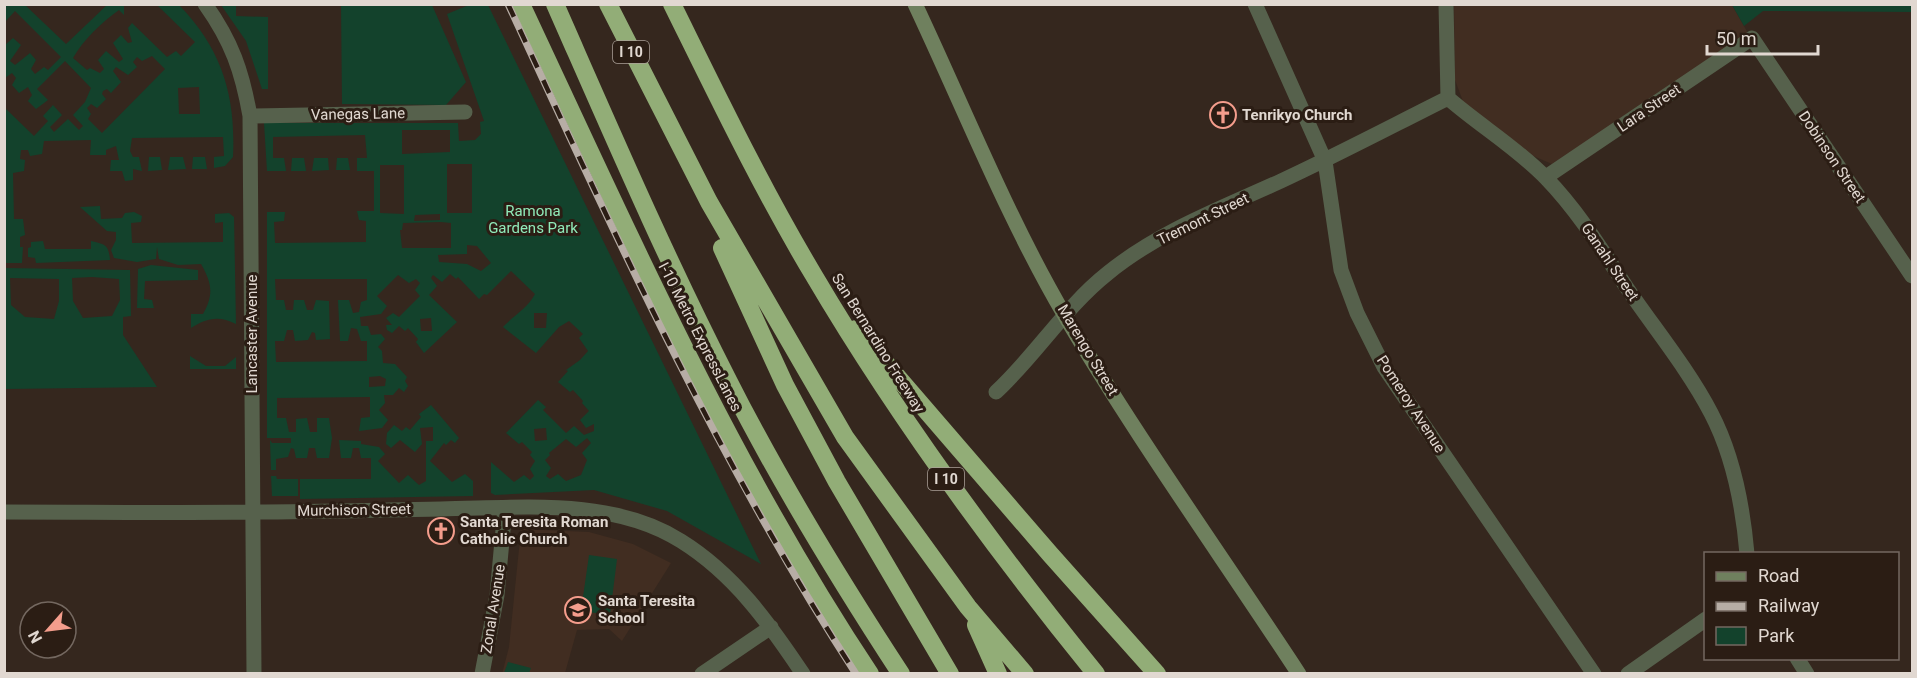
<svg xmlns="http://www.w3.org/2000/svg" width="1917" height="678" font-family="Roboto,sans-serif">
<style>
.built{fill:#412d21}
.green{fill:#13422c;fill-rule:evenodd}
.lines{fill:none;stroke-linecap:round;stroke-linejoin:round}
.street{stroke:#56614c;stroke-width:15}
.secondary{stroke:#6f805e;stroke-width:15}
.highway{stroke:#92ad77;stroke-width:18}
.rail-casing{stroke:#b7ada5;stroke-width:7}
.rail{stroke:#2b1d14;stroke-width:4.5;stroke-dasharray:14;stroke-linecap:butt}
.labels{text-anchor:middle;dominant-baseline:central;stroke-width:6;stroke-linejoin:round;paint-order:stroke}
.shield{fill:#2b1d14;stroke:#aaa098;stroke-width:1.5}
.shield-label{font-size:14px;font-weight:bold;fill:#e1d8d1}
.street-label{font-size:15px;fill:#e1d8d1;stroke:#2b1d14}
.poi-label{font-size:15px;font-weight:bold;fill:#e1d8d1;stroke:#2b1d14;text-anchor:start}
.park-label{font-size:15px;fill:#90eab9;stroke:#2b1d14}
</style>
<rect width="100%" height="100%" fill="#35271e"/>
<path class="built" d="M1454 5H1732L1749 35 1552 164 1531 155 1464 104 1455 80Z
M521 529 589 532 633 544 671 563 622 641 609 629 577 630 565 673 502 674 509 647Z"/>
<path class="green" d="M1912 4V12L1763 11 1744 26 1732 5Z
M4 5H25L66 44 107 5H124V15L119 10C101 23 84 39 73 58L87 70 90 68 100 73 104 69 98 60 106 51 119 62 123 59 113 43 121 35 128 43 132 42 128 28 132 23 167 57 176 51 181 56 195 42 157 5H179C222 49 236 96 233 157L225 166 214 168V157L224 156 223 137 132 138 130 151 133 157H139L142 171 133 169V180L125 181 122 171H110L111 160H119L116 146 106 150V155H90L91 140 44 141 42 154 30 156 28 150H21L20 159 25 160 24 171 13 173 14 219H23L25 235 20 237V247H23L22 263H5V108L34 136 48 121 43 116 53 105 62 115 50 127 54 132 68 119 79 130 83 126 73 115 85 102 91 88 65 61 37 89 48 100 36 109 28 101 32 95 28 87 19 93 12 85 16 78 12 73 5 78V45L13 38 21 45 10 61 15 65 30 53 36 60 31 69 35 74 44 67 48 70 61 57 15 11 5 22ZM152 56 165 69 102 133 88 119 91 114 87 108 91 104 97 108 106 99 102 94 103 91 107 89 111 93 121 82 113 71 116 67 128 75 137 67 133 62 137 57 142 61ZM199 87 200 114H179L178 88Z
M221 5H236V16L268 17V89H262L246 41Z
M341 5H432L466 82 446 105 342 104Z
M469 5H488L761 564 667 511 594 490 495 495 491 493V462L514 482 524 475 530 480 534 476 530 469 535 461 530 455 532 452 522 442 519 444 506 433 538 400 546 407 543 410 566 433 574 426 584 435 594 431V424L586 428 580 420 589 411 582 403 583 401 573 390 570 392 558 382 568 371 566 370 580 360 588 351 579 338 583 334 569 321 559 327 536 353 503 327C515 314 527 309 535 294L511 271 487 295 484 294 479 299 458 277 456 279 450 274 442 282 433 275 431 278 437 286 429 295 457 322 424 353 416 342 418 339 408 328 405 331 399 326 392 333 387 330 386 325H392L386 318 393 313 399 317 420 296 415 290 420 283 416 279 409 283 398 275 377 296 387 306 381 314 360 317 361 326H368L371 335 381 334 385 339 378 347 382 351 383 363 395 364 407 377 405 381 408 386 404 392 399 388 393 395H384L385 403 379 410 388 420 382 428 359 431 361 418 370 417V397L277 398V418H286L289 432H296V419L307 418 310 432H317V418H329L332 438 329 458H317L315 448H309L307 458H296L294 449 291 448 288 457 276 459V470H271L270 440 272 443H291V438H267V212H285L284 221 274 222 275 243 366 242V221L359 220 357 211H374V171H357V158H367L365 135 273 137V158H284L286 171H267L264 123H458L459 141 475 140 481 134 480 122 484 121 447 14ZM402 130H450V152L402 154ZM447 164H472V213H447ZM380 165H404V214L380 213ZM440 214V220L414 221 415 215ZM441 222 451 223V248H402L400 230H402L403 223ZM467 245 477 246 491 263 481 271 467 264 439 262 438 255 467 254ZM275 279H367V300L361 302 359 312 353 313 349 300H338L340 341H348L351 328 357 329 361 341H367V361L276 362 275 341H284L287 330H293L295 341 308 340 312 332 315 333 316 340 330 339 329 301 316 300 313 310H307L304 300H294L293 310H286L284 300H276ZM534 313H547L546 328H534ZM431 318 432 331H421L420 319ZM380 376 386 379 385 386 369 387V377ZM546 428 547 440 535 441 534 429ZM587 438 591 443 582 453 587 460 581 475 566 481 558 474 550 479 546 476 551 468 545 460 550 455 549 453 566 439 576 447Z
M149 157H160L162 170 148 171Z
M170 157H183L186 169 168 170Z
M193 157H205L207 169H192Z
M292 158H304L306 171H291Z
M314 158H328L329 170 312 171Z
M337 158H348L350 170H336Z
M100 206 101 219 122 218 125 213 134 212 142 216 141 222 131 223 132 243 223 242V222L215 223V214L229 213 234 217 236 324C219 315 206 318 191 328V314H203C214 295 212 283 201 264L178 265 159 259 157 247 156 259 137 262 114 258 111 250 116 240V232L107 231 80 207Z
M43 241 45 249H91V241C105 244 109 245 110 260L36 263 35 258 28 257V248L31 247V242Z
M151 265 198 270V280L145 281 144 299 152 300 154 308H137L138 269Z
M5 268 130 270 131 316 123 317V335L157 387 5 389ZM92 277 119 279 120 300 112 316 83 318 73 301 72 278ZM10 278 59 279V301L54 319 25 317 11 305Z
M190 356 206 366H225L236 357V369H190Z
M431 405 459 438 455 443 451 440 446 445 444 443 430 461 452 482 465 474 473 481V496L300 499V479H371V458H361L359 448H353L351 458H341L339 440 361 441V444L379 447 385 454 378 461 399 483 408 475 419 485 426 481V441H433V427L420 428 422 444 415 452 400 440 391 448 386 444 387 433 394 425 402 431 406 427 410 430 421 417 419 414Z
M271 476H276L277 479H298V496H272Z
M589 555 617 559 610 615 581 611Z
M508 662 531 668 529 673H504Z"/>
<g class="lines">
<path class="street" d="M205 4C232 42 242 71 250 116L254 674
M1255 4 1325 161 1341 270 1357 313 1384 367 1594 674
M1446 4 1448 98C1480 126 1516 147 1546 178 1578 211 1602 250 1627 288 1655 329 1688 369 1711 413 1733 455 1743 507 1747 554
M250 116 465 112
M1546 177 1752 38 1912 276
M996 392C1036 355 1065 307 1108 273 1158 232 1222 208 1281 181 1337 155 1392 126 1448 98
M4 512C86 512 168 513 250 512 314 512 377 510 441 509 519 508 612 497 681 541 734 574 769 623 803 674
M1797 658 1807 674
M482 674 497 595 505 508
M702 674 771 627
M1628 674 1706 619"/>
<path class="secondary" d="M915 4C964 108 1007 217 1065 316 1137 438 1221 555 1299 674"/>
<path class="highway" d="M521 4C628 232 730 464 870 674
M555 4C611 131 665 257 728 380 779 481 839 579 901 674
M608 4 709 202 845 437 968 607 1025 674
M672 4C717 95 761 187 813 274 896 415 993 547 1096 674
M722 248 785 385 837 482 950 674
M856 329 1050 554 1157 674
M976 625 998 674"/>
<defs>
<path id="rail" d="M508 4C614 233 718 462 856 674"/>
</defs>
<use href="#rail" class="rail-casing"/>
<use href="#rail" class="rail"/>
</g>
<defs>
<symbol id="church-ring" viewBox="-11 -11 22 22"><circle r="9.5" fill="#2b1d14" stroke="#f49d8c" stroke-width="1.5"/><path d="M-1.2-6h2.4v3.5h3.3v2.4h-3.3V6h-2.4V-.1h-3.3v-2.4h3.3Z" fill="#f49d8c"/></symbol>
<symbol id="school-ring" viewBox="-11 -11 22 22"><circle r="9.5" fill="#2b1d14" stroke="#f49d8c" stroke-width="1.5"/><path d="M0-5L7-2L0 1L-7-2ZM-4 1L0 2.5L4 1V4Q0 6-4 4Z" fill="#f49d8c"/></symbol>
</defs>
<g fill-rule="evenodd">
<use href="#church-ring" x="1208" y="100" width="30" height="30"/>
<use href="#church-ring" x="426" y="516" width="30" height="30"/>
<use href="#school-ring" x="563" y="595" width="30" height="30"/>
</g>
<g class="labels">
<g class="shield">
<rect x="613" y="41" width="36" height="22" rx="4.5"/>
<rect x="928" y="468" width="36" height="22" rx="4.5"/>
</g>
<g class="shield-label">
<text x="631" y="52">I 10</text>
<text x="946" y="479">I 10</text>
</g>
<g class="street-label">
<text transform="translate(1649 108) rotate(-34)">Lara Street</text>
<text transform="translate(358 114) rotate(-1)">Vanegas Lane</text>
<text transform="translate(1832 157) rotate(56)">Dobinson Street</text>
<text transform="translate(1203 219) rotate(-26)">Tremont Street</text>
<text transform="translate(1610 262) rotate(56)">Ganahl Street</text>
<text transform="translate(252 334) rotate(-90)">Lancaster Avenue</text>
<text transform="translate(700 337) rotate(63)">I-10 Metro ExpressLanes</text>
<text transform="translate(878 343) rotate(58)">San Bernardino Freeway</text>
<text transform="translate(1088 350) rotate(59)">Marengo Street</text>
<text transform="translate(1411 404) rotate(57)">Pomeroy Avenue</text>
<text transform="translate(354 510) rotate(-1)">Murchison Street</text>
<text transform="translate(493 609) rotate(-81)">Zonal Avenue</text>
</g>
<g class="poi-label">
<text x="1242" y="115">Tenrikyo Church</text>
<text x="460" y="522">Santa Teresita Roman<tspan x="460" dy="17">Catholic Church</tspan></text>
<text x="598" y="601">Santa Teresita<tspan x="598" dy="17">School</tspan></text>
</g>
<g class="park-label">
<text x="533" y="211">Ramona<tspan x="533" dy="17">Gardens Park</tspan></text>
</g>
</g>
<rect width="1917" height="678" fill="none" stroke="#e1d8d1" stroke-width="12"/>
<rect x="1704" y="552" width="195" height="108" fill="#2b1d14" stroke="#746860" stroke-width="1.5"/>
<rect x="1716" y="572" width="30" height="9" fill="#6f805e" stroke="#746860" stroke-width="1.5"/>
<text x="1758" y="582" font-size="18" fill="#e1d8d1">Road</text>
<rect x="1716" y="602" width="30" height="9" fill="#b7ada5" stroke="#746860" stroke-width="1.5"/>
<text x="1758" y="612" font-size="18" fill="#e1d8d1">Railway</text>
<rect x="1716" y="627" width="30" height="18" fill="#13422c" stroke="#746860" stroke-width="1.5"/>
<text x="1758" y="642" font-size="18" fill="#e1d8d1">Park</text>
<g transform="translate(48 630) rotate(242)"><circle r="28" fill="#2b1d14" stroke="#746860" stroke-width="1.5"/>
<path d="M0-4.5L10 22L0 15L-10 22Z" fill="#f49d8c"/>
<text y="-9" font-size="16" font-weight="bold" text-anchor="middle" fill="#e1d8d1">N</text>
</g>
<path d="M1707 45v9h111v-9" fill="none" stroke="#e1d8d1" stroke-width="3"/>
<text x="1716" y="45" font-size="18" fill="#e1d8d1" stroke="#2b1d14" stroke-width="4.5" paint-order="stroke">50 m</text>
</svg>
